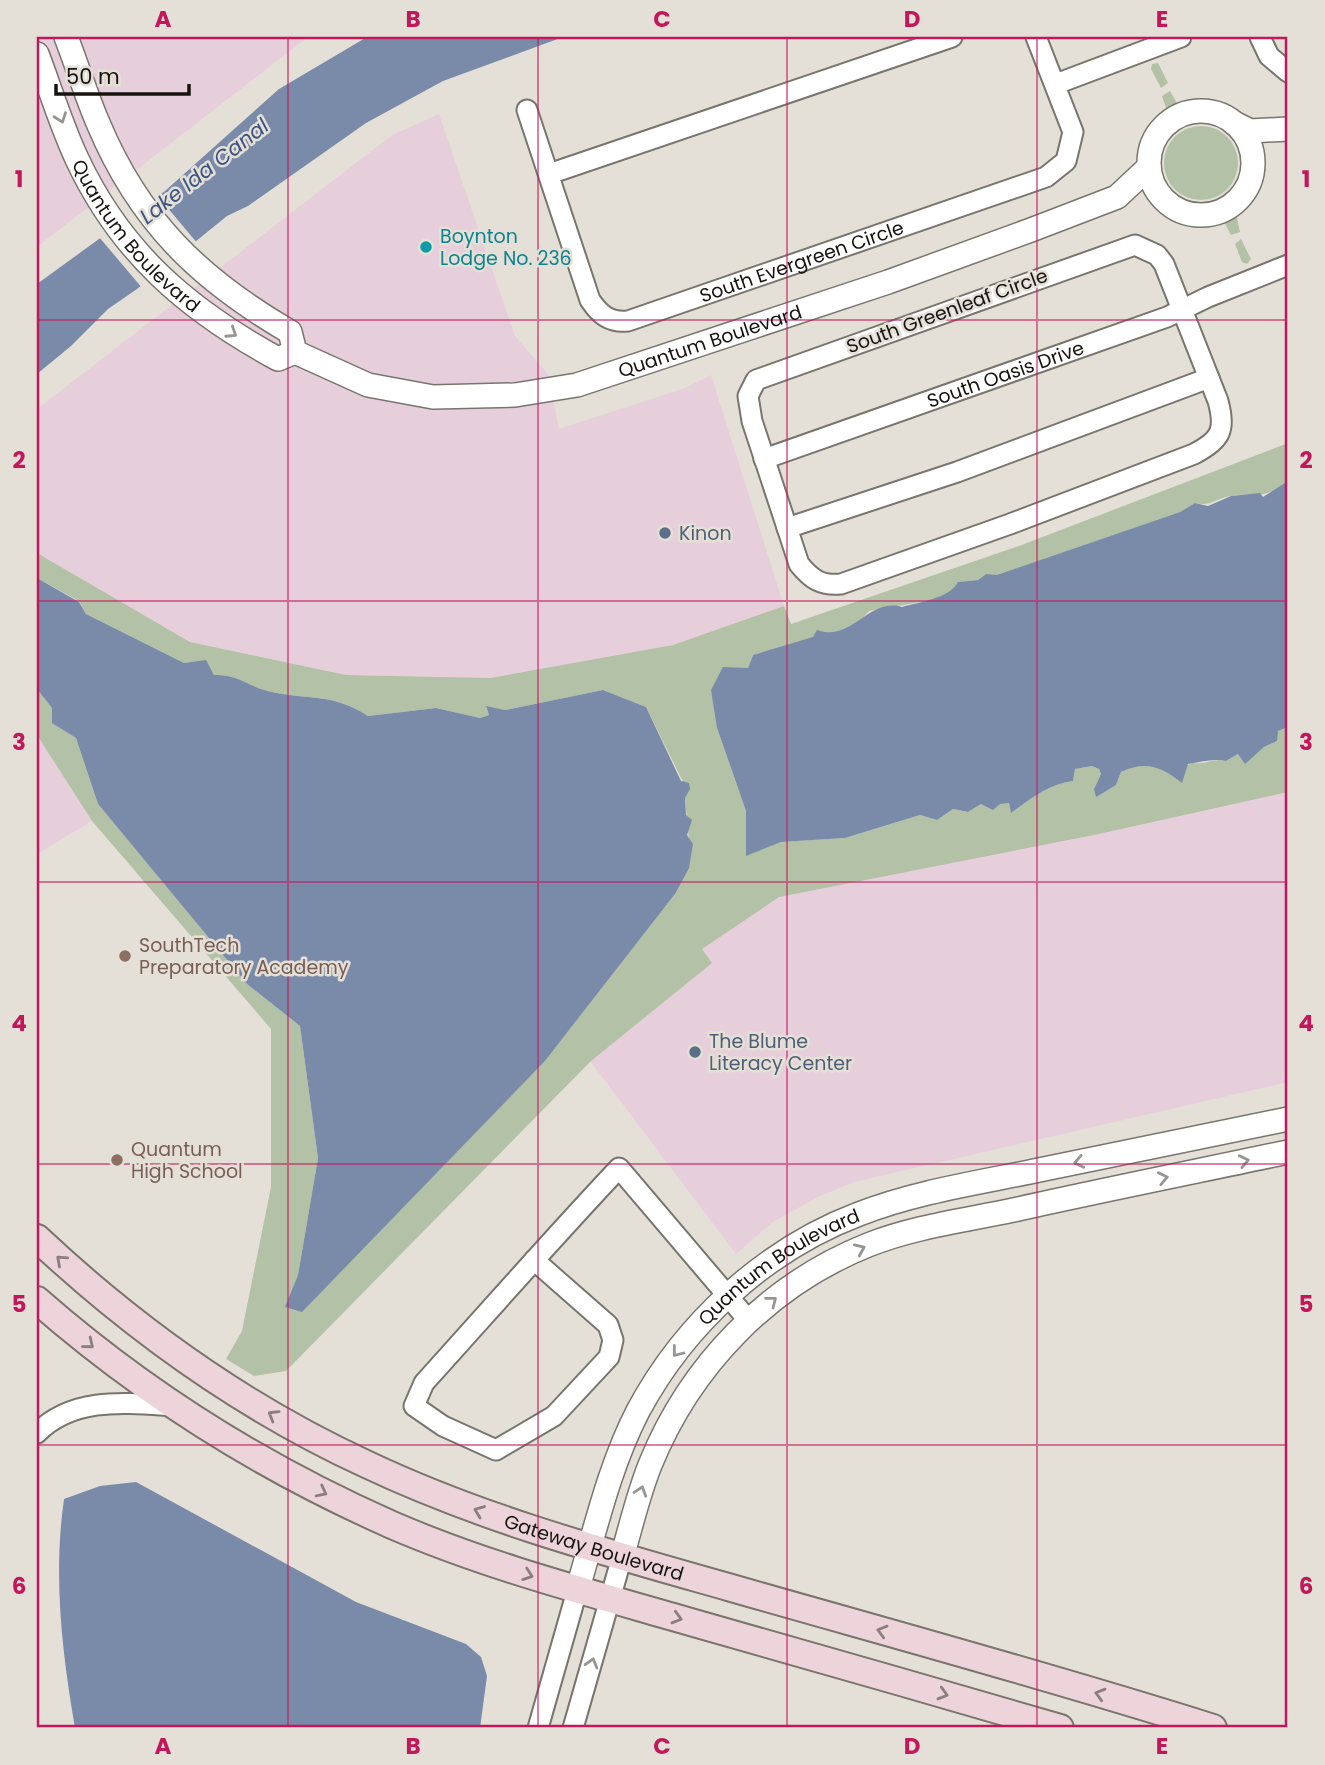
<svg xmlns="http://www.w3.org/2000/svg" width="1325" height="1765" font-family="Poppins,sans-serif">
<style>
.commercial{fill:#e6cfdb}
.green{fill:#b3c1a7}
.water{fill:#7a8baa}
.pier{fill:#e5e0d7}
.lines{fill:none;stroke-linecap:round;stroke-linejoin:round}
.minor-casing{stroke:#79756d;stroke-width:23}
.tertiary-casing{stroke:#79756d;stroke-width:26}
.secondary-casing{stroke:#79756d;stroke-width:30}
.minor{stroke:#fff;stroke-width:19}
.tertiary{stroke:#fff;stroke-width:23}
.secondary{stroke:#edd3da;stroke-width:26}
.oneway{stroke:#969594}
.oneway2{stroke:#8c7d80}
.grid{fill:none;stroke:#c2185b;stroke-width:2;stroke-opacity:0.55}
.culture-dot{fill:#0f9aa8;stroke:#e5e0d7;stroke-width:2.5}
.service-dot{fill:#5c6f8a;stroke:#e5e0d7;stroke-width:2.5}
.education-dot{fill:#8d6e63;stroke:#e5e0d7;stroke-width:2.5}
.labels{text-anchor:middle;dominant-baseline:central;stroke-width:5;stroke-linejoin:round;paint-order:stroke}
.street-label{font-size:19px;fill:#161411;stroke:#e5e0d7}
.culture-label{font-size:19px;fill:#0d838f;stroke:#e5e0d7;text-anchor:start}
.service-label{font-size:19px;fill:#4e5e75;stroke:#e5e0d7;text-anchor:start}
.education-label{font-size:19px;fill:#785e54;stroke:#e5e0d7;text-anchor:start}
.water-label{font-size:21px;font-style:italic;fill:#3b5481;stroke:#e5e0d7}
.neatline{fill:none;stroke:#c2185b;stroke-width:2.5}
.grid-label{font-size:23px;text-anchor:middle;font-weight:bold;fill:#c2185b}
</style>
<rect width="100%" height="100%" fill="#e5e0d7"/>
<path class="commercial" d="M37 37H308L37 247Z
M439 114 515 336 548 374 559 429 685 388 711 375 784 606 673 645 490 678 346 675 190 642 37 553V409L392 135Z
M37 735 92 821 37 854Z
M1288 778V1082L854 1182 818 1197 773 1222 736 1254 581 1049 679 956 776 890Z"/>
<path class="green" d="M1158 63 1168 83 1161 88 1151 69 1152 64Z
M1170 91 1179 107 1168 114 1162 96Z
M1164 163a37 37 0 1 1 74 0a37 37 0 1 1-74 0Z
M1236 213 1240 232 1231 235 1223 220Z
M1241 239 1251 259 1247 264 1242 262 1235 244Z
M1288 443V481C1259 502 1261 491 1231 496 1216 498 1211 507 1195 503L1180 512 997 576 986 574 978 580 958 582 954 590 932 600 869 611 861 620 841 631 753 655 748 668 734 670 717 728 746 811V855L781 842 845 838 920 815 937 820 953 809 968 812 981 804 1009 803 1011 812C1030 799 1049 784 1073 781L1075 769 1092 766 1099 769 1101 774 1094 789 1116 785 1121 772C1126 770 1132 766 1137 765 1159 761 1166 777 1192 763 1204 765 1213 758 1226 761L1238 754 1245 763 1264 747 1277 741V731L1288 727V792L1094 835 779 897 702 949 712 963 591 1061 286 1371 254 1376 226 1359 242 1331 271 1187V1029L92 821 37 735V689L52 708 53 723 76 738 98 804 247 984 300 1026 318 1158 298 1275 286 1307 302 1311 545 1061 675 894 689 840 685 798 687 790 646 707 603 690 505 710 486 707 489 715 480 718 436 708 368 716C330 690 300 702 261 689 242 682 237 675 214 675L206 661 184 663 86 614 79 601 37 578V553L190 642 346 675 490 678 673 645 784 606 791 624 1019 546Z"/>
<path class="water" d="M367 37H563L443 81 366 123 248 206 227 216 137 289 108 309 71 346 37 374V284L165 191 279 89Z
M1288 481V727L1278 731 1277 741 1264 747 1245 764 1238 754 1226 761C1213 758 1201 762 1188 764L1182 783C1162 767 1146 760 1121 772L1116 785 1096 797 1094 789 1101 774 1099 769 1092 766 1075 769 1073 781C1049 784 1030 799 1011 813L1009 803 1000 804 993 810 981 804 968 812 953 809 937 820 920 815 845 838 781 842 746 856V811L717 728 711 690 723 667 748 668 753 655 813 637 817 630C852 643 868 597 902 607 918 602 949 599 958 582L978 580 986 574 997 575 1180 512 1195 503 1208 506 1231 496 1260 493 1263 497Z
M37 578 79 602 86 614 184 663 206 660 214 675C237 675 242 682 261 689 301 702 329 690 368 716L436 708 480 718 489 715 486 706 505 710 603 690 646 707 681 781 689 783 690 789 685 798 686 815 692 820 687 835 693 844 689 868 675 894 545 1061 302 1312 285 1307 298 1275 318 1158 300 1026 247 984 98 804 76 738 52 723V708L37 689Z
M136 1482 356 1602 466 1644 481 1657 487 1676 480 1728H75C62 1651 53 1577 64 1499L100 1486Z"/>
<path class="pier" d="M156 194 198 244 143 289 99 237Z"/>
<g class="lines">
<defs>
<g id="minor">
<path d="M1260 37 1269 56 1288 72"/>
<path d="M1056 84 1181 37"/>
<path id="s1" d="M527 110 590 300C600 315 610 323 628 321L1046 177 1066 161 1073 132 1036 37"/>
<path d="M549 174 952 37"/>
<path d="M1135 245 1157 255 1164 264 1218 401C1226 430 1221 440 1194 454L1010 524 841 584C821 586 811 579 799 564L752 421 748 396 756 380Z"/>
<path id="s2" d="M764 459 1167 317 1208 297 1288 265"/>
<path d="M787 528 957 472 1209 378"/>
<path d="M534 1260 608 1325 613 1340 609 1357 554 1416 496 1450 443 1426 414 1406 424 1383C489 1311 553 1238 619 1168L749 1321"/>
<path d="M37 1433C74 1396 127 1403 175 1406"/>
<path d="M538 1728 577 1591"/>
<path d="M573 1728 622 1557"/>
</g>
<g id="tertiary">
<path id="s3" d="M66 37C77 65 86 95 98 123 139 221 199 279 290 332L295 352 368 385 433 397 515 395 577 385 888 282 1031 230 1117 197 1149 167"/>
<path id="s4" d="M37 54C50 88 61 125 77 159 121 253 188 310 278 359L295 352"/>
<circle cx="1201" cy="163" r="52"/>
<path d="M1234 123 1250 131 1288 129"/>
<path d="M622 1557C631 1526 638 1495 650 1465 690 1366 768 1285 868 1245 916 1226 968 1220 1018 1209 1108 1189 1198 1171 1288 1152"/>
<path id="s5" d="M577 1591C595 1531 609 1467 638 1411 685 1323 766 1249 859 1214 918 1191 983 1182 1044 1169 1126 1152 1207 1135 1288 1119"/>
</g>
<g id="secondary">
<path id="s6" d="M37 1238C134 1329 245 1408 366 1464 482 1519 605 1552 728 1587 889 1633 1052 1677 1213 1728"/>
<path d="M37 1300C143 1393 263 1468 392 1525 487 1566 587 1592 687 1621 811 1656 936 1692 1060 1728"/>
</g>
</defs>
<use href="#minor" class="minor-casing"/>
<use href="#tertiary" class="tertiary-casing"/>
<use href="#secondary" class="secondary-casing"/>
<use href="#minor" class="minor"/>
<use href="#tertiary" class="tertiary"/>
<use href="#secondary" class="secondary"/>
</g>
<defs><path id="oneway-chevron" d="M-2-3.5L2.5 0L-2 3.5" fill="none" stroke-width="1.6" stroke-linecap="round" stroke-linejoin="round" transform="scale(1.75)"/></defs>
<g class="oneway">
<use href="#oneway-chevron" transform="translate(61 118) rotate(70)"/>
<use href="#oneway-chevron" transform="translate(232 333) rotate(33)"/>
<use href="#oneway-chevron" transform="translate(1244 1161) rotate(-12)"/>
<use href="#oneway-chevron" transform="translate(1079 1162) rotate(168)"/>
<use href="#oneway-chevron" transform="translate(1163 1178) rotate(-12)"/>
<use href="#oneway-chevron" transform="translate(860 1249) rotate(-24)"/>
<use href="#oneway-chevron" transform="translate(772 1301) rotate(-38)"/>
<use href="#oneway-chevron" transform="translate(677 1352) rotate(128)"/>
<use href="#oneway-chevron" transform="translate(641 1491) rotate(-72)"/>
<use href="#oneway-chevron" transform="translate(592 1663) rotate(-74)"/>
</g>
<g class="oneway2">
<use href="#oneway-chevron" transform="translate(61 1260) rotate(-138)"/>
<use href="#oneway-chevron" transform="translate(89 1344) rotate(39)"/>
<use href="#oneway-chevron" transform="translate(273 1415) rotate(-149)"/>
<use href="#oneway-chevron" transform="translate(322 1492) rotate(27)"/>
<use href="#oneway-chevron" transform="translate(479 1511) rotate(-159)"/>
<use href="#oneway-chevron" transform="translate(528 1575) rotate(19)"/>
<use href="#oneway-chevron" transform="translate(677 1618) rotate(16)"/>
<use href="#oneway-chevron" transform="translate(882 1631) rotate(-164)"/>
<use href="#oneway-chevron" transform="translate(943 1694) rotate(16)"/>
<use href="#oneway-chevron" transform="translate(1100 1694) rotate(-164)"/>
</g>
<path class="grid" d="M288 37V1728M538 37V1728M787 37V1728M1037 37V1728M37 320H1288M37 601H1288M37 882H1288M37 1164H1288M37 1445H1288"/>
<circle class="culture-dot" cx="426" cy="247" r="7"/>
<g class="service-dot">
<circle cx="665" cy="533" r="7"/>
<circle cx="695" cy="1052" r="7"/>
</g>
<g class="education-dot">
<circle cx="125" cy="956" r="7"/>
<circle cx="117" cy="1160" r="7"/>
</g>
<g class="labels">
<g class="street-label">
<text stroke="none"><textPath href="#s4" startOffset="210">Quantum Boulevard</textPath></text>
<text stroke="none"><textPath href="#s1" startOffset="430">South Evergreen Circle</textPath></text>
<text transform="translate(947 311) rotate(-20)">South Greenleaf Circle</text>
<text stroke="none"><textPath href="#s3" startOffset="833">Quantum Boulevard</textPath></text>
<text stroke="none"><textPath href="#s2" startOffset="256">South Oasis Drive</textPath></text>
<text stroke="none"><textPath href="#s5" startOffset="396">Quantum Boulevard</textPath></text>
<text stroke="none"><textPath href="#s6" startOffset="644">Gateway Boulevard</textPath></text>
</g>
<g class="culture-label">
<text x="440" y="236">Boynton<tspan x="440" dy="22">Lodge No. 236</tspan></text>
</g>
<g class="service-label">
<text x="679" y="533">Kinon</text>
<text x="709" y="1041">The Blume<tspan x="709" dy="22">Literacy Center</tspan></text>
</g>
<g class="education-label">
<text x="139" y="945">SouthTech<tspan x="139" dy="22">Preparatory Academy</tspan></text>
<text x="131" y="1149">Quantum<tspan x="131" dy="22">High School</tspan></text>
</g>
<g class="water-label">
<text transform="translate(204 171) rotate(-38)">Lake Ida Canal</text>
</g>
</g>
<rect width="1325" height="1765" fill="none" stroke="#e5e0d7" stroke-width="77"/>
<path d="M56 84v10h133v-10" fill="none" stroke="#161411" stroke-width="3.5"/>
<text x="66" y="84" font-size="21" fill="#161411" stroke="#e5e0d7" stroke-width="5" paint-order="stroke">50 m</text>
<rect x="38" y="38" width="1248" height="1688" class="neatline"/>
<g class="grid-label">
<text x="163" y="27">A</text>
<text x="413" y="27">B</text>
<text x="662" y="27">C</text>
<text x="912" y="27">D</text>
<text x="1162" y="27">E</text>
<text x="19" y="187">1</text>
<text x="1306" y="187">1</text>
<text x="19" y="468">2</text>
<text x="1306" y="468">2</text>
<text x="19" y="750">3</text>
<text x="1306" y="750">3</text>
<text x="19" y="1031">4</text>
<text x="1306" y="1031">4</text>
<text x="19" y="1312">5</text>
<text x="1306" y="1312">5</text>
<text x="19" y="1594">6</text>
<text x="1306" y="1594">6</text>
<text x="163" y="1754">A</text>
<text x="413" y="1754">B</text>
<text x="662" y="1754">C</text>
<text x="912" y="1754">D</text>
<text x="1162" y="1754">E</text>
</g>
</svg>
